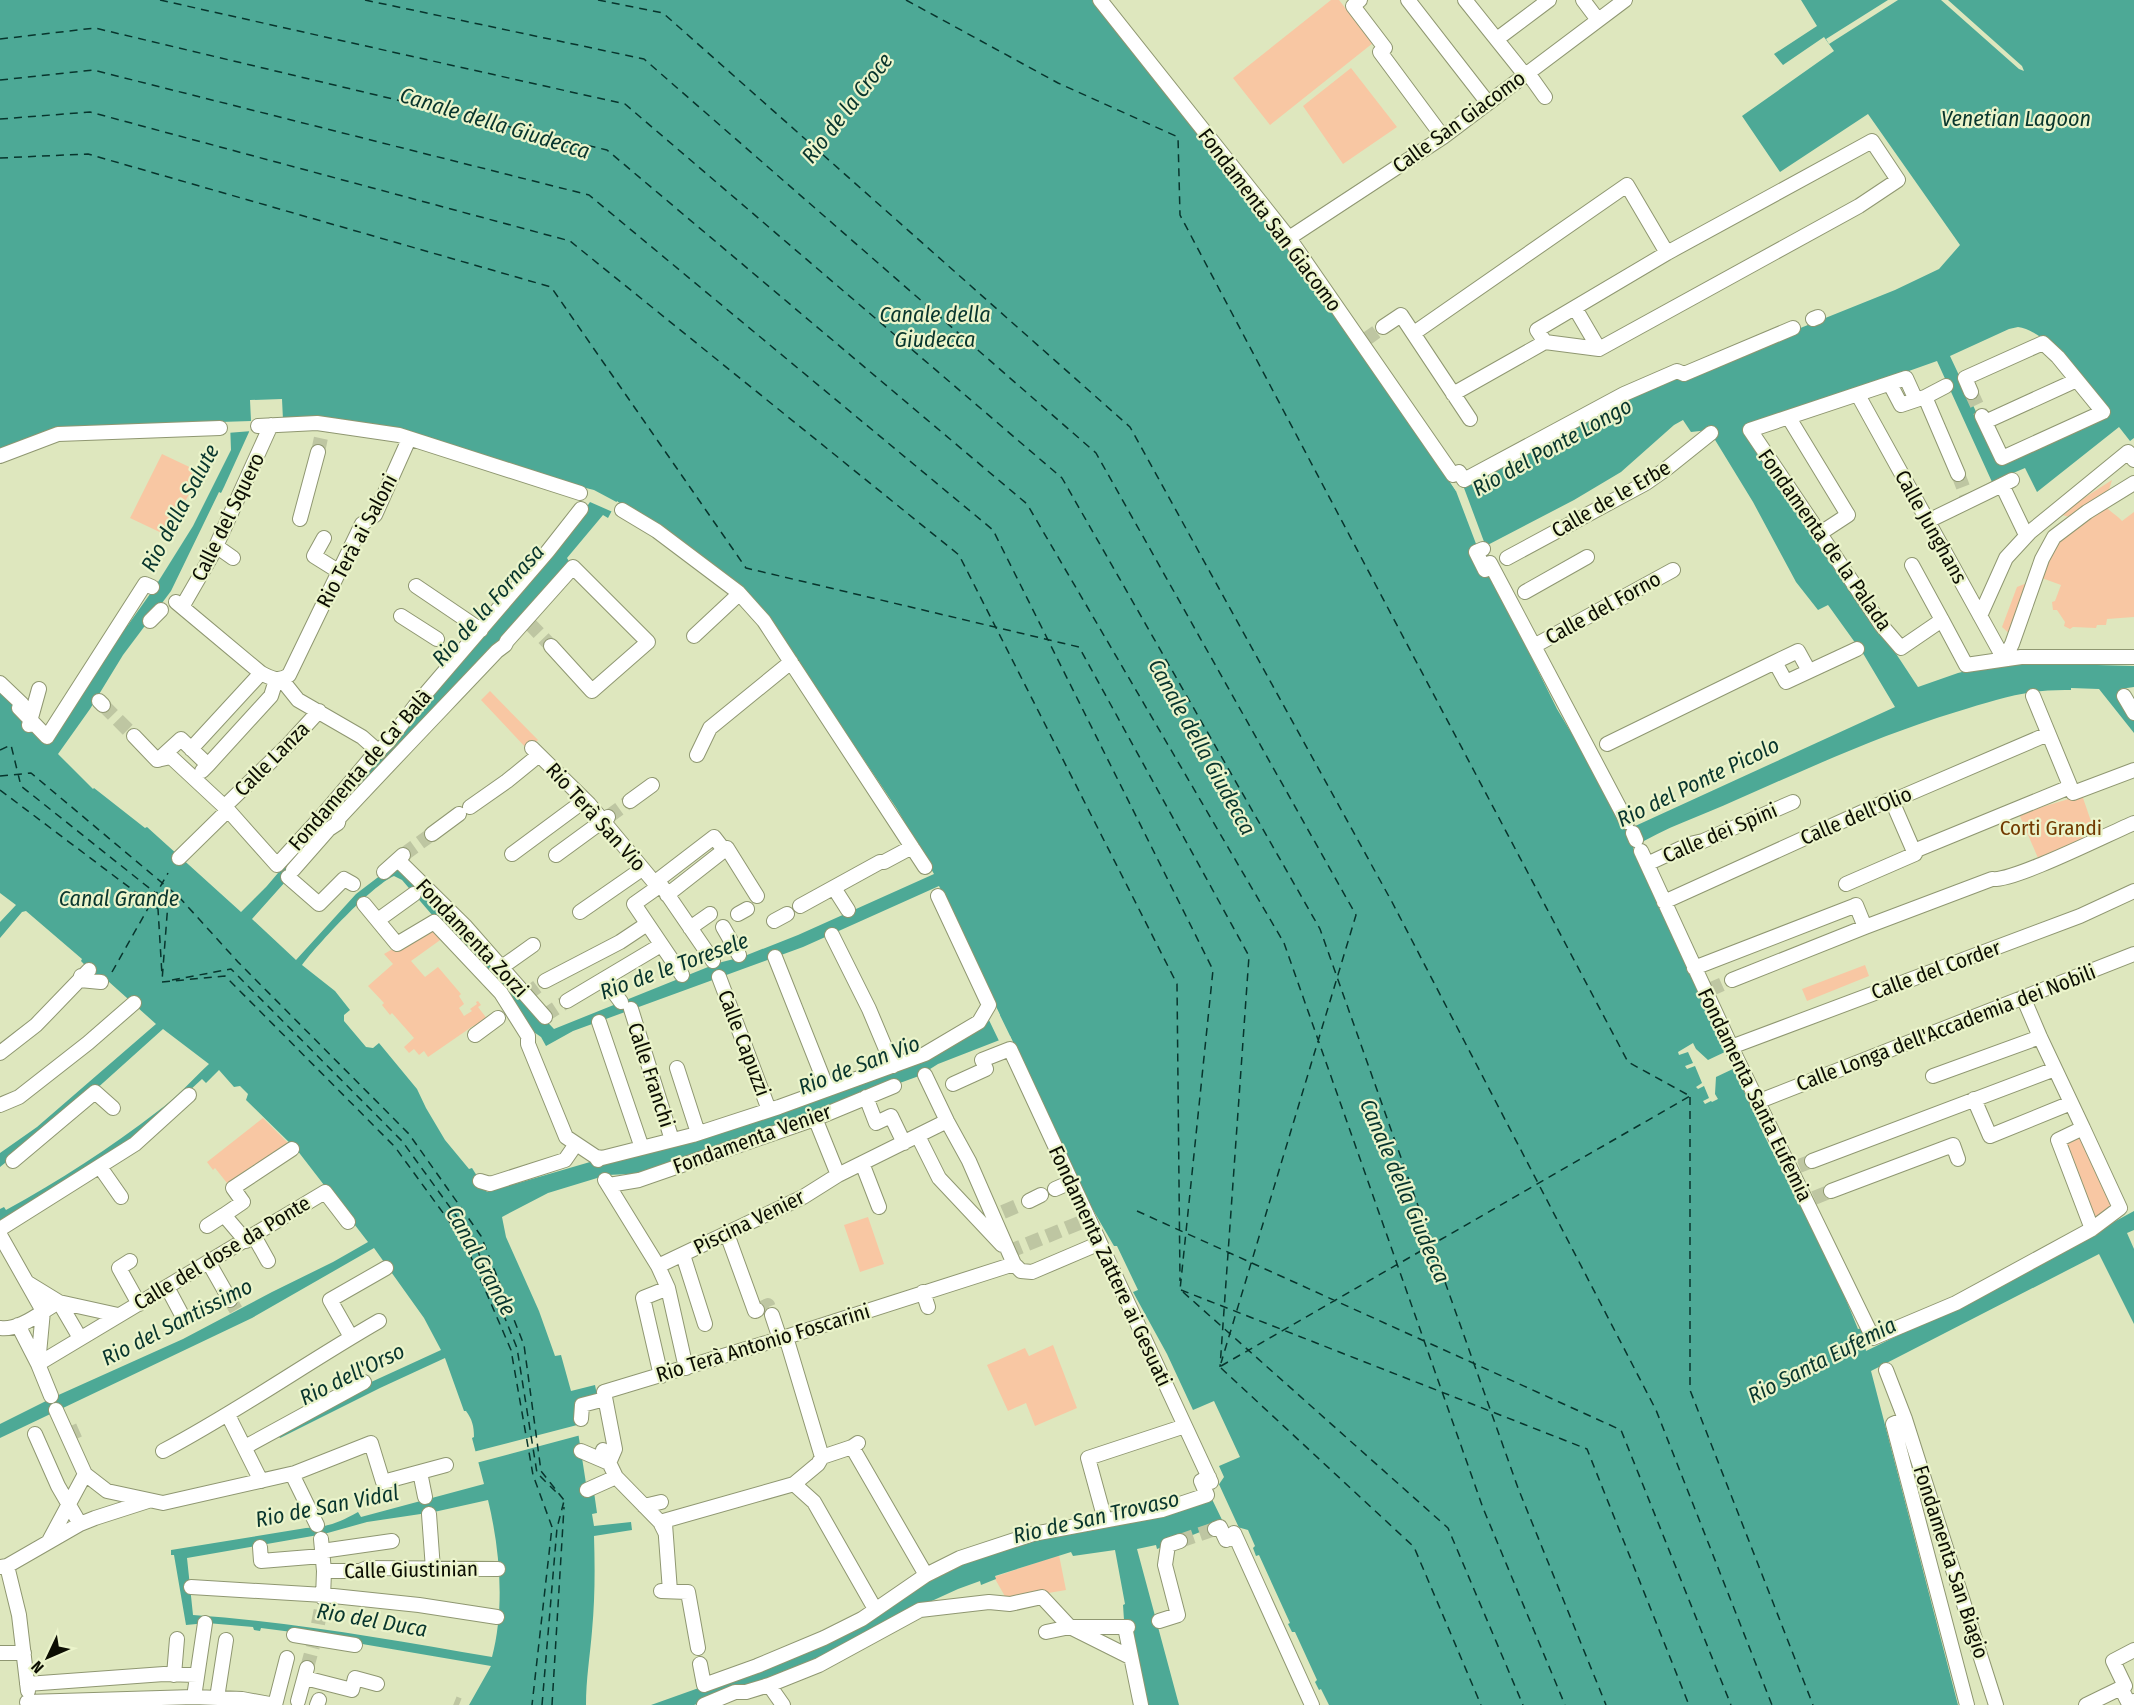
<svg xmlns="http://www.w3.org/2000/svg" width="2134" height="1705" font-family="'Fira Sans Condensed',sans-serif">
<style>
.green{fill:#f8c7a3}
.water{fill:#4da996;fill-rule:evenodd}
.pier{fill:#dee7be}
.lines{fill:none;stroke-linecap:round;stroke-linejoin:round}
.ferry{stroke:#08352d;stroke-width:1.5;stroke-dasharray:8 6;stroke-linecap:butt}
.minor-tunnel{stroke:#bec6a2;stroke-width:14;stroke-dasharray:14 7;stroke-linecap:butt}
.minor-casing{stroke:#8f9771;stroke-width:16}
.minor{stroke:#fff;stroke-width:14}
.labels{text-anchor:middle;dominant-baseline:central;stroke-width:4.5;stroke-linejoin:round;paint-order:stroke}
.street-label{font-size:21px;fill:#0c0e03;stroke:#ebf4cb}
.park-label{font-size:21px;fill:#713a00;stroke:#ebf4cb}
.water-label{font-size:22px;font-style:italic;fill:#08352d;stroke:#ebf4cb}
</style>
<rect width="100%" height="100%" fill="#dee7be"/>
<path class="green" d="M1331 0H1339L1373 43 1270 125 1233 78Z
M1351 68 1397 127 1343 164 1303 106Z
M162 454 200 472 168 536 130 518Z
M2112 480 2107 496 2073 518 2059 514Z
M2104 504C2109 512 2116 514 2122 521L2134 512V617L2107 619 2106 625H2097L2096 628 2073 627 2070 629 2064 626 2065 622 2057 610H2053L2052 602 2055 601 2061 585 2039 577 2059 536Z
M2032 581 2012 636 2002 627 2017 587Z
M490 691 538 740 528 750 481 700Z
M2082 795 2095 833 2038 858 2019 814Z
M432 926 443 938 411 961 425 977 438 967 461 994 459 996 464 1004 459 1008 464 1016 472 1011 470 1009 477 1004 476 1002 478 1001 481 1005 478 1007 488 1020 478 1031 473 1026 428 1057 424 1051 419 1055 414 1049 409 1053 404 1047 414 1038 392 1013 390 1015 382 1005 384 1003 368 986 393 964 384 954Z
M1865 965 1869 976 1807 1001 1802 989Z
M263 1118 290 1145 231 1188 215 1168 213 1170 207 1162Z
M2080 1133 2113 1206 2093 1223 2060 1141Z
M868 1217 884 1264 860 1272 844 1225Z
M1053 1345 1077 1408 1035 1426 1026 1403 1008 1411 987 1365 1025 1348 1029 1356Z
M1059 1555 1066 1590 1007 1600 994 1577Z"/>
<path class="water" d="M0 0H1094L1287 245 1456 491 1468 486 1467 482 1626 398 1895 290 1939 269 1960 245 1868 114 1780 172 1742 116 1834 51 1824 37 1783 65 1774 54 1817 26 1801 0H2134V438L2130 441 2119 427 2037 492 2025 468 1992 482 1937 361 1757 425 1746 426 1918 687 1958 673 1994 664 2025 663 2134 666V687L2120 689 2134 716V733L2099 689 2071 688V690C2026 689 1998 699 1956 712 1880 735 1809 768 1736 800 1702 816 1664 827 1633 848L1765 1137 1833 1268 1858 1329 1862 1328 1866 1336 1863 1338 1866 1351 1973 1299 2134 1211V1230L2127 1233 2134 1249V1324L2099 1254 1871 1371 1958 1705H1329L1321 1689 1319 1690 1315 1682 1317 1680 1295 1632H1292L1288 1624 1290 1623 1259 1555 1256 1556 1253 1548 1255 1546 1248 1530 1223 1523 1157 1549 1156 1545 1137 1549 1179 1705H1144L1124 1620 1123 1605 1125 1604 1115 1550 1073 1556 1071 1552 995 1576 996 1579 981 1585 980 1581 958 1589 912 1610 817 1662 694 1705H651L766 1664 965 1562 1032 1537 1211 1496 1224 1477 1219 1466 1240 1457 1214 1401 1193 1410 1167 1354 1133 1292 1138 1290 1117 1246H1114L1082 1191 1010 1036 938 1064 919 1076 653 1173 607 1175 548 1193 502 1217 506 1237 539 1311 555 1356 561 1355 571 1391 595 1385 597 1395 577 1401 578 1432 587 1490 594 1492 597 1513 592 1514 594 1526 631 1522 632 1530 594 1536C595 1568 595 1599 592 1631 590 1656 586 1679 586 1705H469L491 1666 292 1632 261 1628 260 1631 254 1630 253 1627 207 1623 186 1625 174 1555H171V1550L306 1528C328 1527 338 1523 358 1512L361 1517 484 1484 472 1438 474 1437C474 1426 472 1419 466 1411H464L445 1358 380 1388 280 1438 276 1431 369 1383 441 1350 424 1318 374 1248 252 1318 0 1438V1424L54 1397 183 1339 272 1292 333 1262 368 1242 297 1150 246 1100 248 1094 240 1086 234 1087 219 1070 206 1083 202 1079 137 1139 0 1226V1209L4 1207 6 1210C59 1181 110 1148 158 1111 176 1098 192 1080 209 1064L163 1029 94 1091 0 1167V1153L37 1127 156 1024 108 981 103 984 81 961 82 959 26 911 22 912 0 938V922L16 905 0 893V688L47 742 116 642 115 639 124 625H128L150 594 148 592 156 581 158 582 193 526 231 450 230 422 57 431 0 450ZM2018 327C2051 332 2089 388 2110 414L2000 463 1950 356 2009 329ZM1683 420 1691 432 1709 430 1753 502 1796 582 1818 610 1828 605 1864 655 1895 707 1633 827 1624 828 1599 779 1557 709 1478 550 1574 500 1621 472 1674 425ZM250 421 402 431 593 491 584 511 267 886 241 912 147 827 145 828 94 788 93 789 58 754 90 709 123 655 171 591 219 492 221 493 224 487 249 432ZM617 501 768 617 897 809 934 874 798 935 742 957 718 963 554 1029 404 871 394 865 356 894 296 960 252 919 570 563 567 558 603 515 608 518ZM394 876 402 880 531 1030 541 1037 546 1046 573 1031 803 947 939 886 1000 1015 939 1048 594 1164 590 1162 487 1192 472 1168 469 1169 445 1140 426 1108 417 1089 379 1043 373 1048 366 1047 344 1021V1015L350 1010 335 991 302 965C318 944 371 886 394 876ZM488 1500C500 1550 505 1607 492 1657 392 1640 294 1622 193 1615L187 1558 324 1534 367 1522 434 1512Z"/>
<path class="pier" d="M1888 0H1898L1829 44 1826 39Z
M1941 0H1948L2022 66 2024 71 2019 69Z
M282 399 283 420 253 424 252 431 227 433V425H220V422L251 421 250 400Z
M1451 476 1457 487 1463 485 1464 488 1486 547 1478 549 1456 491 1448 478Z
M582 487 594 490 624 506H618L615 513 590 502 584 511 581 509 590 492 581 490Z
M994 1003 1015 1046 1012 1048 1008 1040 1000 1043 988 1018 996 1014 991 1004Z
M1693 1043 1696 1049 1708 1060 1727 1051 1735 1068 1716 1077 1715 1094 1718 1099 1712 1102 1711 1101 1705 1104 1703 1101 1709 1098 1704 1086 1698 1089 1696 1087 1702 1083 1695 1066 1687 1069 1685 1066 1693 1063 1688 1052 1679 1055 1678 1052Z
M581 1424V1435L476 1463 473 1452Z
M1217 1480 1240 1530 1225 1526 1209 1493Z"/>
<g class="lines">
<path class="ferry" d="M160 0 625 104 1062 478 1320 929 1518 1488 1606 1705
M365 0 644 59 1096 453 1356 915 1221 1363
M598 0 663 13 1130 427 1392 902 1656 1410 1772 1705
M906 0 1058 83 1178 137 1180 215 1628 1062 1690 1096
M0 39 95 28 607 150 1027 504 1284 943 1483 1508 1565 1705
M0 80 93 70 589 195 993 530 1213 970 1180 1290
M0 119 90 112 570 241 959 555 1177 984 1180 1281
M0 158 88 154 551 287 746 568 1079 647 1249 956 1220 1367
M0 750 11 745 21 786 168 903 162 981
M0 776 31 773 179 897 238 962 409 1134 481 1236 524 1345 541 1471 564 1500
M0 790 158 909 162 975
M112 972 168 873
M172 980 231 969 402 1141 473 1239 517 1348 537 1473 557 1493
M162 982 225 976 395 1147 465 1243 511 1350 533 1475 552 1527 532 1705
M1690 1097V1390L1813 1705
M1137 1211 1621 1430 1731 1705
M1181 1290 1587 1449 1689 1705
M1183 1292 1448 1528 1523 1705
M1221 1366 1690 1096
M1221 1368 1414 1547 1481 1705
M542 1705 557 1528 564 1501
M552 1705 564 1507"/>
<path class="minor-tunnel" d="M1365 340 1383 327
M1971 392 1982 416
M318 452 323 428
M1958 474 1966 495
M529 623 551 646
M103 705 134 736
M608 817 630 801
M403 855 432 834
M1709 990 1732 980
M526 995 545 981
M544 1016 567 1001
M1799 1166 1812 1161
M1814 1198 1831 1191
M1003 1212 1017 1206
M1008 1252 1089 1219
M230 1300 236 1310
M757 1310 768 1305 772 1315
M70 1434 79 1430
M1180 1541 1215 1529
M318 1624 323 1598
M307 1668 313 1646
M454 1703 459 1705"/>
<defs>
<path id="minor" d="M1100 0 1289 238 1453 475 1459 472 1464 480 1624 394 1677 371 1684 374 1793 328
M1360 0 1353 6 1385 48 1380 52 1443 137
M1408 0 1488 103
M1465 0 1525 75
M1583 0 1598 20
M1497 39 1549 0
M1528 73 1545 97
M1289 238 1443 137 1625 0
M1575 308 1599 349
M1813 319 1818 317
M1383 327 1401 315 1470 419
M1414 333 1627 185 1667 253 1872 141 1898 180 1859 206 1599 349 1545 342 1453 394
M1545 342 1537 330 1667 253
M1890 384 1901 405 1916 400
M1971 392 1965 378 2043 343 2058 357 2103 412 2002 458 1982 416
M1858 395 2004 659
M1925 397 1946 386
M1789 418 1848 515 1819 534
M1985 422 2077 380
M258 426 317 423 399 435 580 493
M0 456 58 434 220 428
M1958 474 1925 397 1916 400 1906 378 1750 430 1882 626 1901 648 1942 620 1966 665 2021 657H2134
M2012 480 2002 485 2026 535
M622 510 657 531 738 592 764 621 925 867
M300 519 318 452
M1928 521 2002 485
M324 538 314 556 338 571
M216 546 233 558
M1483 549 1476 552 1485 570 1491 567
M1507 558 1646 483 1666 469 1711 433
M1490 563 1627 822
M1912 565 1942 620
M416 586 481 630
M1525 592 1587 557
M176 602 261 673C272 679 279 682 289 675L362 524 375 515 409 439
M182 607 212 555 271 425
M401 616 437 639
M1980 616 2006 558 2030 532 2128 452 2134 460
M150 621 161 610
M694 636 739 594
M1534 646 1673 570
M2004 659 2012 644 2042 559 2054 537 2087 512 2134 483
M1809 671 1798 651 1775 662 1786 682 1857 649
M282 680 298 700 362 737 379 752
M0 683 22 704 19 708 47 737 145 584 152 587
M2033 696 2073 793 2134 770
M2124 696 2134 713
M99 701 103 705
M29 725 39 689
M134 736 157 760
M1607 744 1775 662
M532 748 589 804 658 887 661 885 713 961
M191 749 261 673
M697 755 710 728 791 662
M157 760 171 757 228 810 277 865 322 816 370 759 388 742 415 706 548 551 581 509
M158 760 181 739 208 765 202 771
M208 765 271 696 276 680
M630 801 652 785
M224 807 288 745 319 711
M470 807 507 781 539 755
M1633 833 1636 840
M432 834 459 814
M1641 851 1736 1057 1873 1338 1956 1303 2092 1229
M1914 851 2070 787
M512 854 585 800
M556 855 608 817
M179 858 228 810
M398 860 466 927 545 1017
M1647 864 1690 844 1703 841 1793 802
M293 870 329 829 338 823 339 818C391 762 444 707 497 651L505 645 507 641 573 567 648 642 592 691 551 646
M384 872 403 855
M288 877 319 904 344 879 353 884
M654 883 714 837 724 850
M1846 884 1915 854 1892 801
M658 887 634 904 682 975
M834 888 848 910
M667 895 727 848 757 896
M1664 902 1891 799 1892 801 2048 734
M364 904 397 944 434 922 501 993 528 1036V1044L566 1137 596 1157 598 1160
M800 906 880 862H884L912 847
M580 912 642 869
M738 914 747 909
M378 920 414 894
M774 921 787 914
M723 927 739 955
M690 928 710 914
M832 935 869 1009 893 1066
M775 957 827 1088
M502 967 533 945
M1694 968 1854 906 1856 905 1865 927
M81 976 80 980 101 982
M719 977 769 1110
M604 979 621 1002
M1732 980 1865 927 1992 879C2013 882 2108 834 2134 823
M545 981 620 942 647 924
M2023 997 2040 1037 2083 1128
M567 1001 661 945
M631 1009 672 1140
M599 1022 642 1148
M475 1035 498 1018
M1731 1047 2080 916 2134 891
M0 1053 36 1025 89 970
M677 1068 698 1133
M1933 1076 2040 1037
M953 1084 986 1069 982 1060 1010 1049 1211 1482
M866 1097 876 1123 891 1116 904 1143
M1974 1099 1990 1136 2071 1103
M1757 1102 2134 954
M0 1105 19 1097 88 1043 134 1003
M815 1118 838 1175
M2083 1128 2120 1208 2092 1229 2058 1140Z
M918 1136 939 1178 1002 1245
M596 1157 602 1158 693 1135 779 1107 925 1054 979 1022 989 1005 938 896
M13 1161 95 1092 113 1108
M1812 1161 2055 1069
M862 1163 879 1207
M100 1167 121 1197
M605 1180 658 1266 668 1288 686 1368
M480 1181 490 1184 565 1160 576 1144
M609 1185 639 1180 812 1120 894 1086
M1055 1189 1071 1182
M1831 1191 1953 1145 1958 1159
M1029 1201 1041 1195
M207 1226 224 1215
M0 1229 135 1144 189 1095
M727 1234 755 1311 757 1310
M0 1235 43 1311 38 1364
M254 1236 268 1261
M246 1241 224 1215 243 1202 233 1188 292 1149
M683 1255 705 1324
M130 1261 119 1268 139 1304
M209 1263 230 1300
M1014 1264 1021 1271 1032 1272 1100 1243
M658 1266 803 1197 838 1175 947 1121
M28 1283 59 1302 118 1315
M167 1287 183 1317
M923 1292 928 1307
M772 1315 780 1339
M18 1325 38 1364
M0 1328C20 1331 42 1311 59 1302L80 1338
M351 1337 330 1300 386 1268
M786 1337 822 1457
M1886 1370 1905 1419 1996 1705
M661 1376 643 1298 668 1288
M51 1396 38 1364 325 1192 348 1222
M56 1410 85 1474 107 1491 163 1503 295 1473 371 1443 383 1482 446 1465
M228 1415 261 1481
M581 1419 582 1405 605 1399
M1905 1419 1893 1424 1967 1705
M35 1434 58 1486 80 1524
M245 1447 364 1382
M852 1447 926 1575
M603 1450 616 1477 660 1522 665 1532
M163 1451C237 1412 306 1363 379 1321
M581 1451 609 1463
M609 1463 615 1449 604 1392 786 1337 1014 1264 969 1161 947 1121 925 1075
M420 1472 425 1497
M292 1474 317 1525
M794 1484 814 1502 875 1609
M587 1490 616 1477
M644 1506 661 1502
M429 1514 433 1569
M1105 1520 1088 1458 1185 1426
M660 1522 794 1484 818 1464 822 1457 852 1447 858 1443
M665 1524 670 1591
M1215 1529 1220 1527 1226 1540 1235 1536
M1234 1533 1312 1705
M321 1539 324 1571 323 1598
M49 1541 85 1474
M260 1547 261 1561 322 1556
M322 1551 392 1541
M7 1566 19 1615 28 1691
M0 1567 7 1566 80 1524 95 1518 148 1501
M324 1571H360L367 1568 498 1569
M191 1587 324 1595 419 1605 497 1617
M661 1591 688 1592 698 1648
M1159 1621 1178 1615 1165 1565 1168 1545 1180 1541
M1125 1627 1141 1705
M1046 1632 1070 1627 1130 1657
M294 1635 355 1645
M0 1653H24
M700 1664 704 1685 757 1666 824 1638 862 1619 926 1575 960 1558 1033 1534 1162 1510 1207 1495 1201 1481 1209 1477
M174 1675 177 1639
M305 1678 352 1690 355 1678 377 1684
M27 1684 164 1674 197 1675
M769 1685 783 1705
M2121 1688 2129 1704 2134 1701
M194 1697 205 1623
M217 1698 226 1640
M298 1701 307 1668
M27 1702 194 1697 242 1699 275 1705
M275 1705 287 1658
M317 1705 319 1700
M704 1705 735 1692H746L769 1685 819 1665 920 1610 989 1602 1010 1604 1042 1597 1070 1627H1128
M2086 1705 2125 1686 2113 1661 2134 1650"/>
</defs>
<use href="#minor" class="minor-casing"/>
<use href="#minor" class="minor"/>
</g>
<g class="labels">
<g class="street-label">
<text transform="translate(1459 122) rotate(-36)">Calle San Giacomo</text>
<text transform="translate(1270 220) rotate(53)">Fondamenta San Giacomo</text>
<text transform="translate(1611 499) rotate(-30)">Calle de le Erbe</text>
<text transform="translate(228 517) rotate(-64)">Calle del Squero</text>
<text transform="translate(1931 527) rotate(61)">Calle Junghans</text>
<text transform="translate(1825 540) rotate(55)">Fondamenta de la Palada</text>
<text transform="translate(357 541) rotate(-62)">Rio Terà ai Saloni</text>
<text transform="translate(1603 608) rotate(-29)">Calle del Forno</text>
<text transform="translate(272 759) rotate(-45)">Calle Lanza</text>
<text transform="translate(360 770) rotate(-49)">Fondamenta de Ca' Balà</text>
<text transform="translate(1856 816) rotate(-23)">Calle dell'Olio</text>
<text transform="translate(596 817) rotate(48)">Rio Terà San Vio</text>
<text transform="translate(1720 833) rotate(-23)">Calle dei Spini</text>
<text transform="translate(472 938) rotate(47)">Fondamenta Zorzi</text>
<text transform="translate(1936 970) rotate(-20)">Calle del Corder</text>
<text transform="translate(1946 1028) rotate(-21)">Calle Longa dell'Accademia dei Nobili</text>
<text transform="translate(744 1043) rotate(69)">Calle Capuzzi</text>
<text transform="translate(651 1075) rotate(72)">Calle Franchi</text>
<text transform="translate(1755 1095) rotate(64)">Fondamenta Santa Eufemia</text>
<text transform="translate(752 1139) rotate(-20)">Fondamenta Venier</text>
<text transform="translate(749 1222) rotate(-26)">Piscina Venier</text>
<text transform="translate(222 1253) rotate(-31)">Calle del dose da Ponte</text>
<text transform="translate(1110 1266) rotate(65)">Fondamenta Zattere ai Gesuati</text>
<text transform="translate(763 1343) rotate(-17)">Rio Terà Antonio Foscarini</text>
<text transform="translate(1951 1562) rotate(72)">Fondamenta San Biagio</text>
<text transform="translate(411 1570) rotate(-1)">Calle Giustinian</text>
</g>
<g class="park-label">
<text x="2051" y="828">Corti Grandi</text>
</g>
<g class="water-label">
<text transform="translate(847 108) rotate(-52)">Rio de la Croce</text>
<text x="2016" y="118">Venetian Lagoon</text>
<text transform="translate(495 123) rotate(17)">Canale della Giudecca</text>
<text x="935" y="314">Canale della<tspan x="935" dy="25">Giudecca</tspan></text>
<text transform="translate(1552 447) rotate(-29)">Rio del Ponte Longo</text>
<text transform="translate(180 508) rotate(-62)">Rio della Salute</text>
<text transform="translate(488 605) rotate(-48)">Rio de la Fornasa</text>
<text transform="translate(1202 747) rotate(61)">Canale della Giudecca</text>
<text transform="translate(1698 782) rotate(-26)">Rio del Ponte Picolo</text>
<text x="119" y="898">Canal Grande</text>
<text transform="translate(674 966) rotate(-20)">Rio de le Toresele</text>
<text transform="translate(859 1065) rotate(-21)">Rio de San Vio</text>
<text transform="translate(1405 1191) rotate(67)">Canale della Giudecca</text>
<text transform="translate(481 1261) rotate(61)">Canal Grande</text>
<text transform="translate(177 1322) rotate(-27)">Rio del Santissimo</text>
<text transform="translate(1822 1360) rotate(-27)">Rio Santa Eufemia</text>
<text transform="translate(352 1374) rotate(-26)">Rio dell'Orso</text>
<text transform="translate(327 1506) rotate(-11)">Rio de San Vidal</text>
<text transform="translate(1096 1517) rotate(-13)">Rio de San Trovaso</text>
<text transform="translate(372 1620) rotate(10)">Rio del Duca</text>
</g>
</g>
<g transform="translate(48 1657) rotate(226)" stroke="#ebf4cb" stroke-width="4.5" paint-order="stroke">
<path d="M0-4.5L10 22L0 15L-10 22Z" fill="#0c0e03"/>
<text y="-9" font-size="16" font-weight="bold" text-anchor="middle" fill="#0c0e03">N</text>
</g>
</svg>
